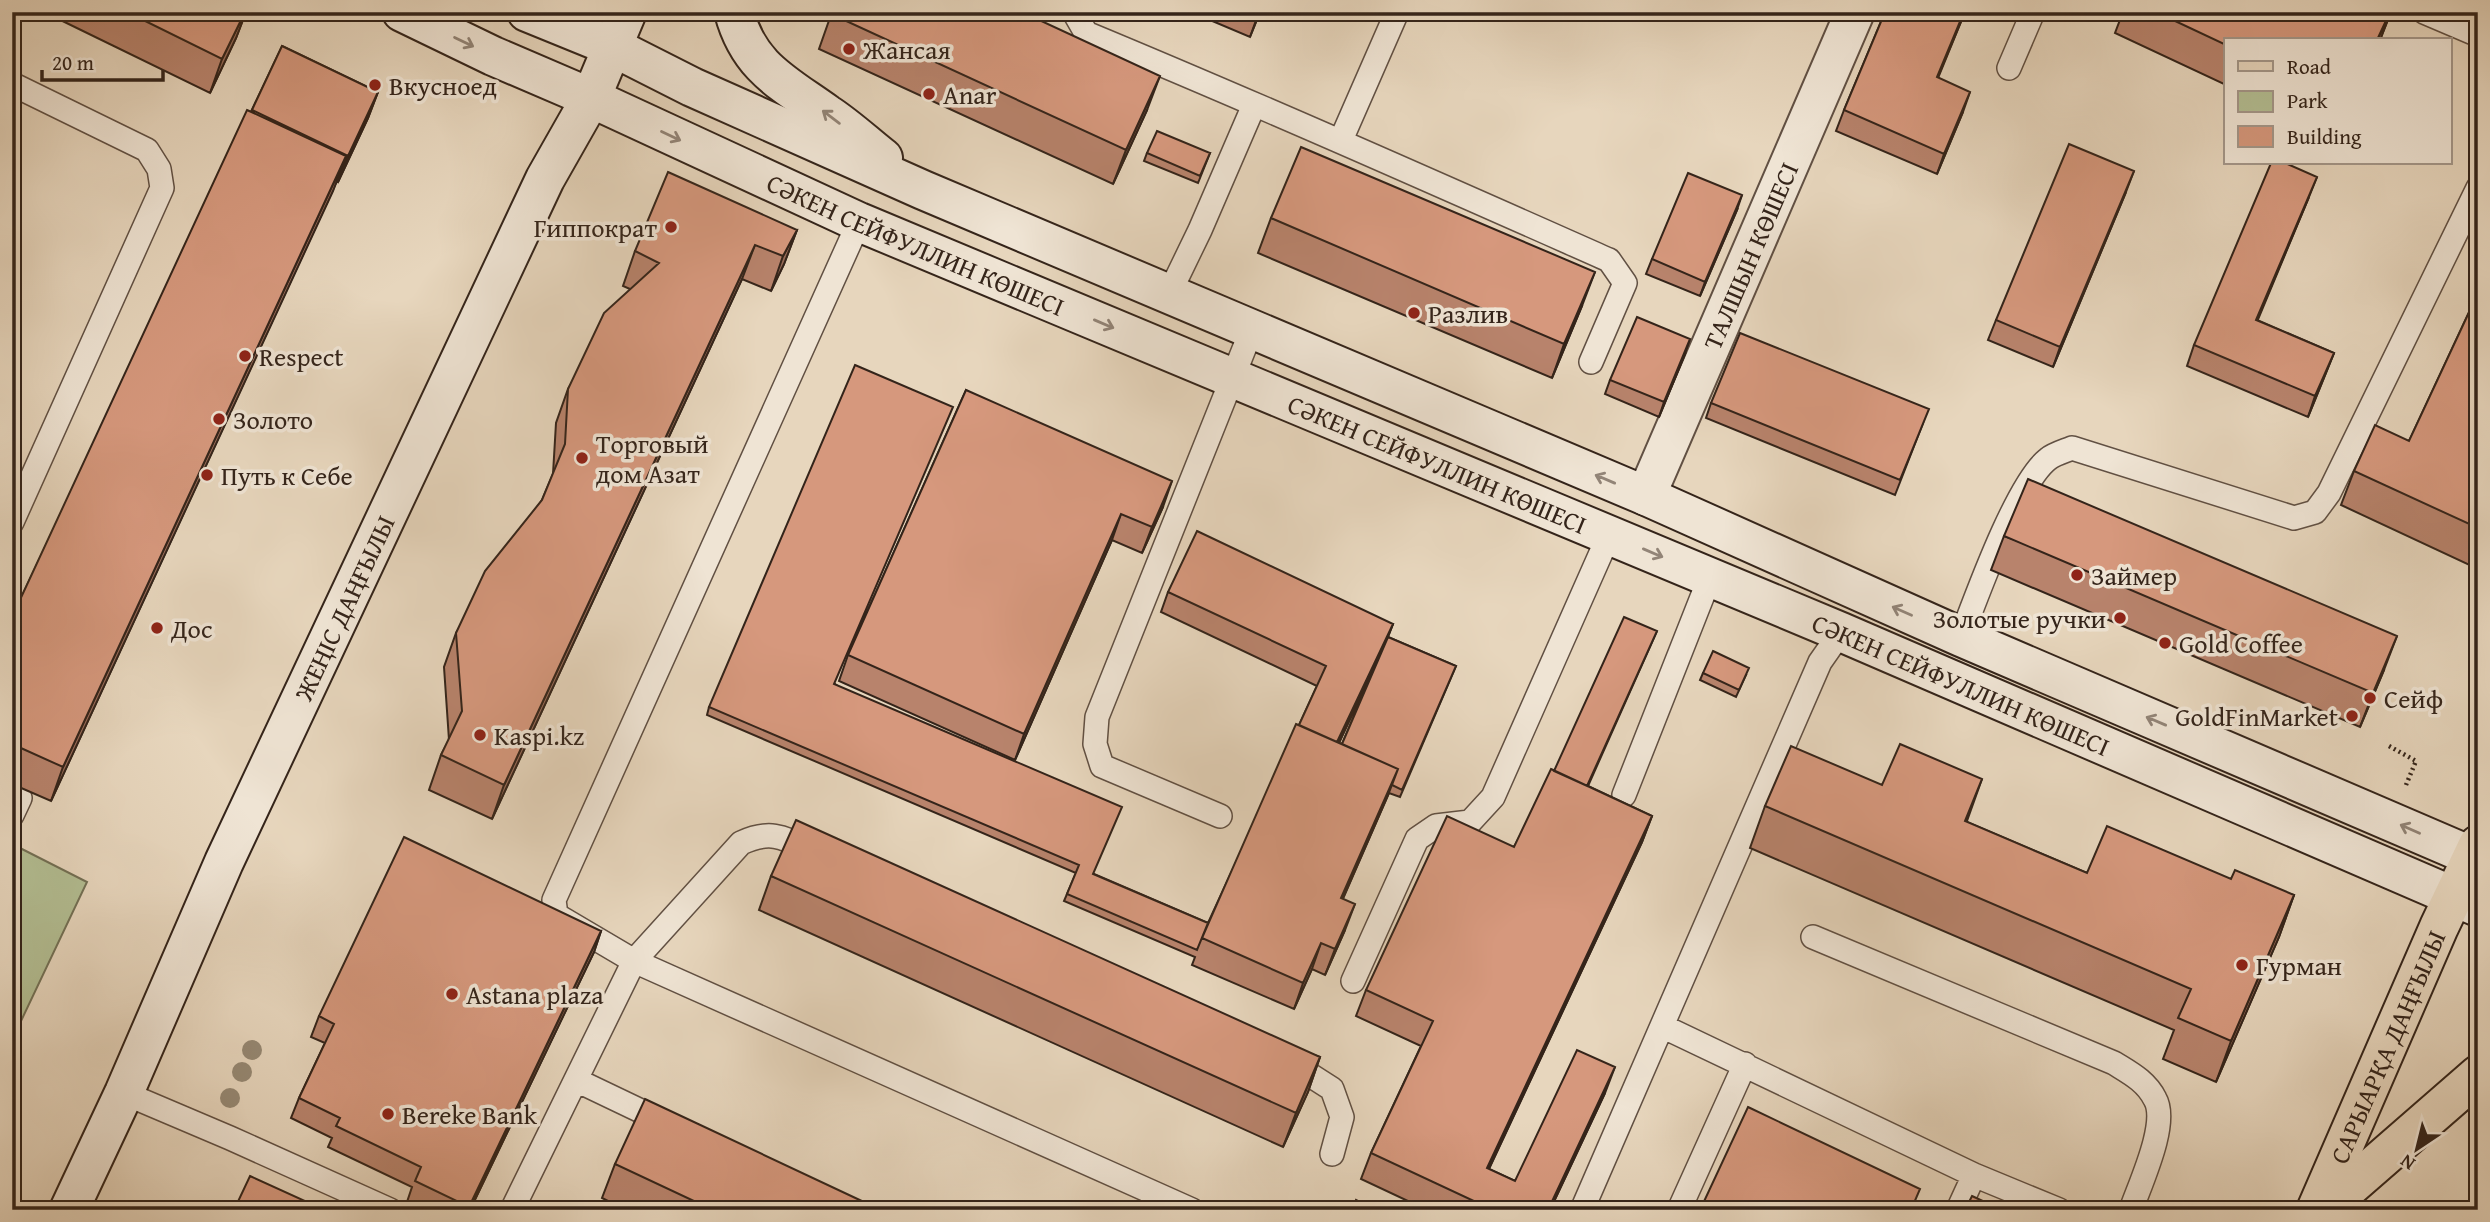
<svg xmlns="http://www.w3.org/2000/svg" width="2490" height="1222" font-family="'Gentium Book Plus',serif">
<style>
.green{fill:#b3be93;stroke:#747156;stroke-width:2}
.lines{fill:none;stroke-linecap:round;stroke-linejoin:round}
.service-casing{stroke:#615043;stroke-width:26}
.minor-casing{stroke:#615043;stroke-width:42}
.secondary-casing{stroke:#34241a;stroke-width:42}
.primary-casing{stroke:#34241a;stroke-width:42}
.path{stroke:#34241a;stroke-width:4.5;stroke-dasharray:2 3.5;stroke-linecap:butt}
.service{stroke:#efe4d4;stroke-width:23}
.minor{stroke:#efe4d4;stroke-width:38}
.secondary{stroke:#efe4d4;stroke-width:38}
.primary{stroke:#e7d6bd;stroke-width:38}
.tree{fill:#968974}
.wall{fill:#b8836c;stroke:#34241a;stroke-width:2;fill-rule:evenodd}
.shaded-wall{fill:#966a58;stroke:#34241a;stroke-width:2}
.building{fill:#d6987d;stroke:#34241a;stroke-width:2}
.oneway{stroke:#928477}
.poi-dot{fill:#8f2418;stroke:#efe4d4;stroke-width:2.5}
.labels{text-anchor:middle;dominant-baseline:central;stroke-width:7;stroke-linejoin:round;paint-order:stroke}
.poi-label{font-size:26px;fill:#34241a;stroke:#efe4d4;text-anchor:start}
.street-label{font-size:26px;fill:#34241a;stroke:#efe4d4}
</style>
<rect width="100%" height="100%" fill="#e7d6bd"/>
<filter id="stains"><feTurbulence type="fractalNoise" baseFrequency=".00286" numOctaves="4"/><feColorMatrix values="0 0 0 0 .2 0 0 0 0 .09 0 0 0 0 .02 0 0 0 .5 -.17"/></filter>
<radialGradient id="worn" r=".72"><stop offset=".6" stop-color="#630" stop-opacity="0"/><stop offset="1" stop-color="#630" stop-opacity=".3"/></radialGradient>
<path class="green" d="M18 847 87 882 12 1040V860Z"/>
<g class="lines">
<defs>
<path id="service" d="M1074 12 1086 33C1262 106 1435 183 1609 260L1625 283 1591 362
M2424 12 2478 35
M2009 68 2033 12
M12 84 147 150 159 169 162 188 12 522
M1341 140 1397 12
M1169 294 1200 230 1254 105
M1961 637C1976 598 2017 483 2048 459 2054 454 2065 451 2072 448L2294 518 2315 512 2329 493 2478 188
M12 794 20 798 12 815
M1624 795 1710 577
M1220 816 1102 766 1095 744 1097 717 1252 329
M816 853C786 839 773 828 741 843L634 961 1192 1210
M1813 937 2114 1063C2130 1073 2146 1081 2155 1099 2169 1123 2140 1184 2131 1210
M1353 981 1417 839 1436 826 1470 822 1493 797 1609 535
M1662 1026 1974 1175 2059 1210
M1285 1063 1307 1073 1332 1089 1342 1117 1332 1154
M576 1080 668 1124
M124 1093 230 1138 390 1210
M512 1210 634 961 556 915 554 900 859 222
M1582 1210 1820 662 1841 632
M1679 1210 1745 1064
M1958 1210 1974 1175"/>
<g id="minor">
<path id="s1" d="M1646 496 1855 12"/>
</g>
<g id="secondary">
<path id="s2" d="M402 12 493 56 591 98 859 222 1841 632 2478 907"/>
<path d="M527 12 613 47 692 87 923 190 1646 496 1961 637 2478 859"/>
<path d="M734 12C749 68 784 83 827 114 847 127 864 143 883 158"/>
<path id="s3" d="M69 1210 124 1093 224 862 545 179 591 98 627 12"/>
</g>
<g id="primary">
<path id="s4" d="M2316 1210 2439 927 2478 845"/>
<path d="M2323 1210 2478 1075"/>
</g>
</defs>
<use href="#service" class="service-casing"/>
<use href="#minor" class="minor-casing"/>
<use href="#secondary" class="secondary-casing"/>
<use href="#primary" class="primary-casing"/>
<path class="path" d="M2389 746 2416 761 2406 785"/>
<use href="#service" class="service"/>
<use href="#minor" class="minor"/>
<use href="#secondary" class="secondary"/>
<use href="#primary" class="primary"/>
</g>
<g class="tree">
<circle cx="252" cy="1050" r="10"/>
<circle cx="242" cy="1072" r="10"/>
<circle cx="230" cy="1098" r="10"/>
</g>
<path class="wall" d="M44 12H246L236 38 210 93Z
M832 12 1147 110 1113 184 819 49Z
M1191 12H1260L1250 37Z
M1654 12H1673L1670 19Z
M1885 12H1965L1938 78 1963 112 1937 174 1836 131 1844 110Z
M2123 12H2391L2380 40H2226V85L2115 33Z
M282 46 378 92 368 118 338 182 337 181 51 801 12 784V617Z
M1147 153H1210L1198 183 1144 161Z
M2126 192 2053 367 1988 340 1996 320Z
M2309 197 2257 320 2334 353 2308 417 2187 366 2194 345Z
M1737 210 1700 296 1646 274 1652 259Z
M1271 218 1582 306 1552 378 1258 253Z
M797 230 784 264 771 291 742 279 492 819 429 790 441 755 449 740 444 667 456 633 542 500 553 474 556 423 568 389 630 289 623 286 635 251Z
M2478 293V569L2341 505 2354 471 2409 441Z
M1685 354 1659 417 1605 394 1610 380Z
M966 390 1163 507 1142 553 1112 540 1015 760 839 681 848 655Z
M1711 403 1923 423 1895 495 1706 418Z
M2004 536 2384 670 2360 727 1991 570Z
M1168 592 1393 624 1388 637 1456 666 1400 797 1389 793 1343 898 1345 930 1325 975 1312 969 1294 1009 1192 965 1195 957 1064 901 1076 873 707 715 709 707 835 684 1094 874 1208 923 1317 686 1161 612ZM1379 657 1342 744 1339 743Z
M1657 631 1588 786 1652 816 1642 842 1489 1169 1515 1181 1605 1093 1550 1210H1427L1361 1179 1371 1153 1421 1046 1356 1016 1366 990 1514 847 1554 771Z
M1703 673 1746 675 1736 697 1700 680Z
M1765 806 1967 822 2087 873 2231 879 2294 895 2279 937 2216 1082 2163 1059 2174 1030 1750 848Z
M771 876 1320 1057 1308 1092 1283 1147 759 910Z
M601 931 594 952 470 1210H423L407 1202 412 1187 328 1147 332 1138 291 1118 299 1098 325 1043 311 1037 319 1016Z
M615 1164 881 1210H626L602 1198Z"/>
<path class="shaded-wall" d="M245 12H246L236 38 210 93 222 59Z
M1259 12H1260L1250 37Z
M1964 12H1965L1929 98 1937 77Z
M2391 12 2380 40H2377Z
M1160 76 1147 110 1113 184 1126 150Z
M378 92 368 118 338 182 348 156Z
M1970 92 1963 112 1937 174 1944 154Z
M346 156 333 191 51 801 63 767Z
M2134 171 2126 192 2053 367 2060 347Z
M2317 177 2309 197 2249 341 2256 320Z
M1742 195 1737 210 1700 296 1705 282Z
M797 230 784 264 771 291 783 256Z
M755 245 742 279 492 819 504 785Z
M1595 272 1582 306 1552 378 1564 344Z
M1690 339 1685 354 1659 417 1664 402Z
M2334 353 2326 373 2308 417 2315 396Z
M1172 481 1163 507 1142 553 1152 527Z
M1121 514 1112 540 1015 760 1024 734Z
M1393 624 1385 644 1328 766 1336 746Z
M2397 636 2384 670 2360 727 2373 693Z
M1398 769 1388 795 1332 924 1341 898Z
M1982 779 1967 821 1950 862 1965 821Z
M1652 816 1642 842 1477 1194 1487 1168Z
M2294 895 2279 937 2216 1082 2231 1041Z
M1355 904 1345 930 1325 975 1335 949Z
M601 931 594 952 470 1210H468Z
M1321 943 1312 969 1294 1009 1303 983Z
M1320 1057 1308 1092 1283 1147 1296 1113Z
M1615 1067 1605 1093 1550 1210H1548Z"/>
<path class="building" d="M127 12H245L222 59Z
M832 12H1022L1160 76 1126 150 831 14Z
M1885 12H1964L1937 77 1970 92 1944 154 1844 110Z
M2156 12H2390L2377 40H2226V45Z
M282 46 378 92 348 156 252 110Z
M247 110 346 156 63 767 12 744V617Z
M1157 131 1210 153 1200 176 1147 153Z
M2069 144 2134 171 2060 347 1996 320Z
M1301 147 1595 272 1564 344 1271 218Z
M2271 163H2285L2317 177 2256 320 2334 353 2315 396 2194 345Z
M668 172 797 230 783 256 755 245 504 785 441 755 462 711 456 633 485 571 542 500 565 444 568 389 604 313 659 263 635 251Z
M1688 173 1742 195 1705 282 1652 259Z
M2478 293V528L2354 471 2375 425 2409 441Z
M1637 317 1690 339 1664 402 1610 380Z
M1740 333 1929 409 1900 480 1711 403Z
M855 365 953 407 834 684 1122 807 1093 874 1208 923 1197 950 1067 894 1079 865 709 707Z
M966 390 1172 481 1152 527 1121 514 1024 734 848 655Z
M2028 479 2397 636 2373 693 2004 536Z
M1197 531 1393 624 1337 742 1299 725 1326 666 1168 592Z
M1624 617 1657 631 1587 786 1554 771Z
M1388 637 1456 666 1402 790 1392 785 1398 769 1342 744Z
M1713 651 1749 668 1739 690 1703 673Z
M1296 724 1398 769 1341 898 1355 904 1335 949 1321 943 1303 983 1202 938Z
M1900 744 1982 779 1965 821 2087 873 2107 826 2231 879 2235 870 2294 895 2231 1041 2178 1018 2191 989 1765 806 1791 746 1882 785Z
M1551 769 1652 816 1487 1168 1515 1181 1577 1050 1615 1067 1548 1210H1493L1371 1153 1433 1021 1366 990 1447 816 1514 847Z
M796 820 1320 1057 1296 1113 771 876Z
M404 837 601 931 469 1207 415 1181 421 1167 336 1126 340 1118 299 1098 334 1024 319 1016Z
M645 1099 881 1210H713L615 1164Z
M1748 1107 1920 1189 1911 1210H1700Z
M250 1176 316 1206 315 1210H234Z
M1972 1196 2002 1210H1965Z
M1356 1200 1375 1210H1352Z"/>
<defs><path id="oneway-shaft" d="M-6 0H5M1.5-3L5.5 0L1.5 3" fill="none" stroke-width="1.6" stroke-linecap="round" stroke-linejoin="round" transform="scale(1.75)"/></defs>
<g class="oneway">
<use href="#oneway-shaft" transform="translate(464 42) rotate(26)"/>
<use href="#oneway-shaft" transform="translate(831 117) rotate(-143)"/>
<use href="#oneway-shaft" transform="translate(671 136) rotate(25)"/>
<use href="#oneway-shaft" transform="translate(1104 324) rotate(23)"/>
<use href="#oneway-shaft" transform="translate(1605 479) rotate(-157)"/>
<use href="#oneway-shaft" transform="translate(1653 553) rotate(23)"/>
<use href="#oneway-shaft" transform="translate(1902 611) rotate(-156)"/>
<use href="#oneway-shaft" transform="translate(2156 721) rotate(-157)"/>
<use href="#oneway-shaft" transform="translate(2410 829) rotate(-156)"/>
</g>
<g class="poi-dot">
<circle cx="849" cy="49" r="7"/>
<circle cx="375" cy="85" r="7"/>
<circle cx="929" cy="94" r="7"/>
<circle cx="671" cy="227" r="7"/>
<circle cx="1414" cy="313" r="7"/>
<circle cx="245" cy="356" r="7"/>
<circle cx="219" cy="419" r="7"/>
<circle cx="582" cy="458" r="7"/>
<circle cx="207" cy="475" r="7"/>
<circle cx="2077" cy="575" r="7"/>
<circle cx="2120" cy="618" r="7"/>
<circle cx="157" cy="628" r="7"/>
<circle cx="2165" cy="643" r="7"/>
<circle cx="2370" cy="698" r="7"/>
<circle cx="2352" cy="716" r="7"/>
<circle cx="480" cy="735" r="7"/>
<circle cx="2242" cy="965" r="7"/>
<circle cx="452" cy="994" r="7"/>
<circle cx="388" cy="1114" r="7"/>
</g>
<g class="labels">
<g class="poi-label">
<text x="863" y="49">Жансая</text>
<text x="389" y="85">Вкусноед</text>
<text x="943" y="94">Anar</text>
<text x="657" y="227" text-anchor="end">Гиппократ</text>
<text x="1428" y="313">Разлив</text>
<text x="259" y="356">Respect</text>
<text x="233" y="419">Золото</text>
<text x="596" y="443">Торговый<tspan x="596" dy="30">дом Азат</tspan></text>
<text x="221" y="475">Путь к Себе</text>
<text x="2091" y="575">Займер</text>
<text x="2106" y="618" text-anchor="end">Золотые ручки</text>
<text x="171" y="628">Дос</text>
<text x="2179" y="643">Gold Coffee</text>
<text x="2384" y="698">Сейф</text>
<text x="2338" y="716" text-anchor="end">GoldFinMarket</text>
<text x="494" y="735">Kaspi.kz</text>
<text x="2256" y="965">Гурман</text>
<text x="466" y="994">Astana plaza</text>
<text x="402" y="1114">Bereke Bank</text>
</g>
<g class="street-label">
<text stroke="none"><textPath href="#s2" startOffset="564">СӘКЕН СЕЙФУЛЛИН КӨШЕСІ</textPath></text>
<text stroke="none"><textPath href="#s1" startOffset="262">ТАЛШЫН КӨШЕСІ</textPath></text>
<text stroke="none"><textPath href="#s2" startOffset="1130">СӘКЕН СЕЙФУЛЛИН КӨШЕСІ</textPath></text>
<text stroke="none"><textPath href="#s3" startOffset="662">ЖЕҢІС ДАҢҒЫЛЫ</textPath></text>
<text stroke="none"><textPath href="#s2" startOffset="1698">СӘКЕН СЕЙФУЛЛИН КӨШЕСІ</textPath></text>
<text stroke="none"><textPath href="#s4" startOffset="178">САРЫАРҚА ДАҢҒЫЛЫ</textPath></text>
</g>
</g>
<rect width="2490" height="1222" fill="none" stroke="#e7d6bd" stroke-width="42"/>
<rect x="14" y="14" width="2462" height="1194" fill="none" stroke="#34241a" stroke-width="3.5"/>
<rect x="21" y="21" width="2448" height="1180" fill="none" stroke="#34241a" stroke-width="2"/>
<rect x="2224" y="38" width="228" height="126" fill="#efe4d4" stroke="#a4978a" stroke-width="2"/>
<rect x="2238" y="61" width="35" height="10" fill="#e7d6bd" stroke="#a4978a" stroke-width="2"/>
<text x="2287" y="74" font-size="21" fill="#34241a">Road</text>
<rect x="2238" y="91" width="35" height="21" fill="#b3be93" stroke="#a4978a" stroke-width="2"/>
<text x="2287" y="108" font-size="21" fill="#34241a">Park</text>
<rect x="2238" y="126" width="35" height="21" fill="#d6987d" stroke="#a4978a" stroke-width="2"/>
<text x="2287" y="144" font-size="21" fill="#34241a">Building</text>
<g transform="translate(2417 1149) rotate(215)" stroke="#efe4d4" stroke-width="5" paint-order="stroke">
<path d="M0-5L12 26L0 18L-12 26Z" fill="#34241a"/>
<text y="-10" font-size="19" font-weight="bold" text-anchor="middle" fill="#34241a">N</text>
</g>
<path d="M42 70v10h121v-10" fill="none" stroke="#34241a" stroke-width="3.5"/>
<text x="52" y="70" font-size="21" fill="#34241a" stroke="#efe4d4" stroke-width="5" paint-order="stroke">20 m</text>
<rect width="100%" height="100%" filter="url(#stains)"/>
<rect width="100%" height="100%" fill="url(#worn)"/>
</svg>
